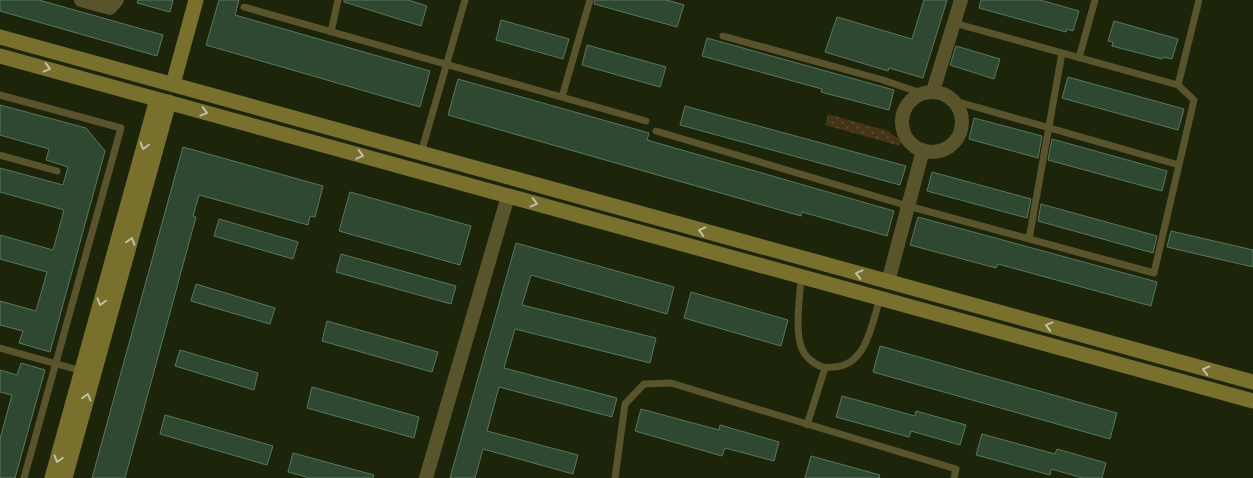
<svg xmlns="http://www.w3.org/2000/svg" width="1253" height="478" font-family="'Zilla Slab',serif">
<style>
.grass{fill:url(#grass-dots)}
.building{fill:#2e4832;stroke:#5b775f}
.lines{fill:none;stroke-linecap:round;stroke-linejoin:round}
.lane{stroke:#5a542c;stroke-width:7}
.street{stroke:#5a542c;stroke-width:14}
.secondary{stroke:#79702d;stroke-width:15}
.oneway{stroke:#bec2a7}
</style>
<defs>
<pattern id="grass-dots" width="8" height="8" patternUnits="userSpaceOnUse" patternTransform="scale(1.25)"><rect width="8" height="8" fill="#463418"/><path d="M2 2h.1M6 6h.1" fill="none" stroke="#605138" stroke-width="1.8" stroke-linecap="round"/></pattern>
</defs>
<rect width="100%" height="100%" fill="#1c2509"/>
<path class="grass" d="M828 114 888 131 901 141 900 146 825 125Z"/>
<path class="building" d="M0 0H39L163 35 157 56 0 11Z
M138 0H173L170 12 137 3Z
M219 0H239L235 15 430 71 420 107 206 45Z
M344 0H408L427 6 421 26 344 2Z
M595 0H667L684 5 677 27 594 4Z
M924 0H947L923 78 889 68 888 71 825 52 837 17 912 39Z
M981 0H1040L1079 11 1073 31 1067 29 1066 32 979 8Z
M501 20 569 39 563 59 496 40Z
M1114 21 1178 39 1172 59 1163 57 1162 59 1112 46 1113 42 1108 41Z
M707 38 894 90 889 110 821 92 822 89 702 56Z
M587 45 666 67 660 87 582 65Z
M956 46 1000 59 994 79 950 65Z
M1068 77 1184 109 1178 130 1062 98Z
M458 79 649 133 647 140 894 211 887 236 802 212 801 216 448 115Z
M0 105 86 128 105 151 50 352 19 343 23 331 0 325V301L36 311 47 272 0 259V235L53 250 64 210 0 192V168L63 185 68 167 46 160 49 149 0 135Z
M685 106 906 166 900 185 680 125Z
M974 118 1042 136 1038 158 969 139Z
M1052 139 1167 171 1162 191 1048 160Z
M183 147 323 186 315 217 310 216 308 225 199 195 193 216 196 217 125 478H92Z
M932 172 1031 199 1027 218 927 191Z
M350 192 471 226 460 265 339 231Z
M1041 204 1157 236 1153 253 1038 221Z
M918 217 1157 282 1151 306 998 264 996 268 910 245Z
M219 219 298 242 293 259 214 236Z
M1171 231 1253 250V267L1167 247Z
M516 243 674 287 667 314 531 275 522 305 656 338 650 363 515 329 504 368 617 398 612 417 499 387 487 431 578 455 573 474 483 449 475 478H450Z
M341 254 456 286 451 304 336 272Z
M196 284 275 308 270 324 191 301Z
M691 292 788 320 781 346 684 318Z
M327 321 438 352 432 372 322 341Z
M880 346 1117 413 1110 439 873 372Z
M180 350 258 373 254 390 175 366Z
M21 363 45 370 15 478H0V439L12 395 0 392V370L17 375Z
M312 387 419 417 414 438 307 408Z
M842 396 915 416 916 411 966 425 960 445 911 431 909 437 836 417Z
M641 409 719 430 720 425 779 442 774 461 725 448 722 456 635 431Z
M165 415 273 446 267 465 160 434Z
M982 434 1055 454 1057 449 1106 463 1102 478H1083L1051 469 1050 475 976 455Z
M293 453 374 475 373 478H310L288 472Z
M811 456 880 475 879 478H805Z"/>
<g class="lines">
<path class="lane" d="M244 7 646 121
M954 23 1178 85 1199 0
M331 32 338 0
M723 36 883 80 921 93
M1079 58 1095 0
M0 95 121 128 24 478
M562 97 590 0
M955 101 1179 165
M656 131 908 206 1154 273 1194 100 1178 85
M421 153 465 0
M0 155 57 171
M1029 239 1062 53
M801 277C800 295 795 330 801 346 804 356 813 364 823 367 826 368 830 367 834 367 867 365 872 323 880 298
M0 348 82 371
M807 425 825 368
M615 478 625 404 644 384 671 383 956 469 954 478"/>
<path class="street" d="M81 0 110 8 117 0
M933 91 961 0
M902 122a30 30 0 1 1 60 0a30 30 0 1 1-60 0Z
M888 282 923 150
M426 478 508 196"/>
<path class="secondary" d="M0 37 1253 382
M0 56 1253 401
M173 84 196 0
M52 478 157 99
M65 478 169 102"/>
</g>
<defs><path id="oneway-chevron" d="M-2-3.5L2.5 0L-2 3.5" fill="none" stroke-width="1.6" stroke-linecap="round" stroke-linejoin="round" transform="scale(1.25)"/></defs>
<g class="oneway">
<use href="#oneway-chevron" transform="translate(47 68) rotate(15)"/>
<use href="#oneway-chevron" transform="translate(204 112) rotate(15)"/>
<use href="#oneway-chevron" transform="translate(144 146) rotate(105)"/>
<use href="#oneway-chevron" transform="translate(360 155) rotate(15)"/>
<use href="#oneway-chevron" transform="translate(534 203) rotate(15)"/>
<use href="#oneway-chevron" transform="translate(702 231) rotate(-165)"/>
<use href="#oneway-chevron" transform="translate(131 241) rotate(-74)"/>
<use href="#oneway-chevron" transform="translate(859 274) rotate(-165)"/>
<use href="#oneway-chevron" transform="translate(101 302) rotate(105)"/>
<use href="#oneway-chevron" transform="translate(1049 326) rotate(-165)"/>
<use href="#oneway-chevron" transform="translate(1206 370) rotate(-165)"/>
<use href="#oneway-chevron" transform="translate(87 397) rotate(-74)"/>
<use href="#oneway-chevron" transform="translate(58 459) rotate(106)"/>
</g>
</svg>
